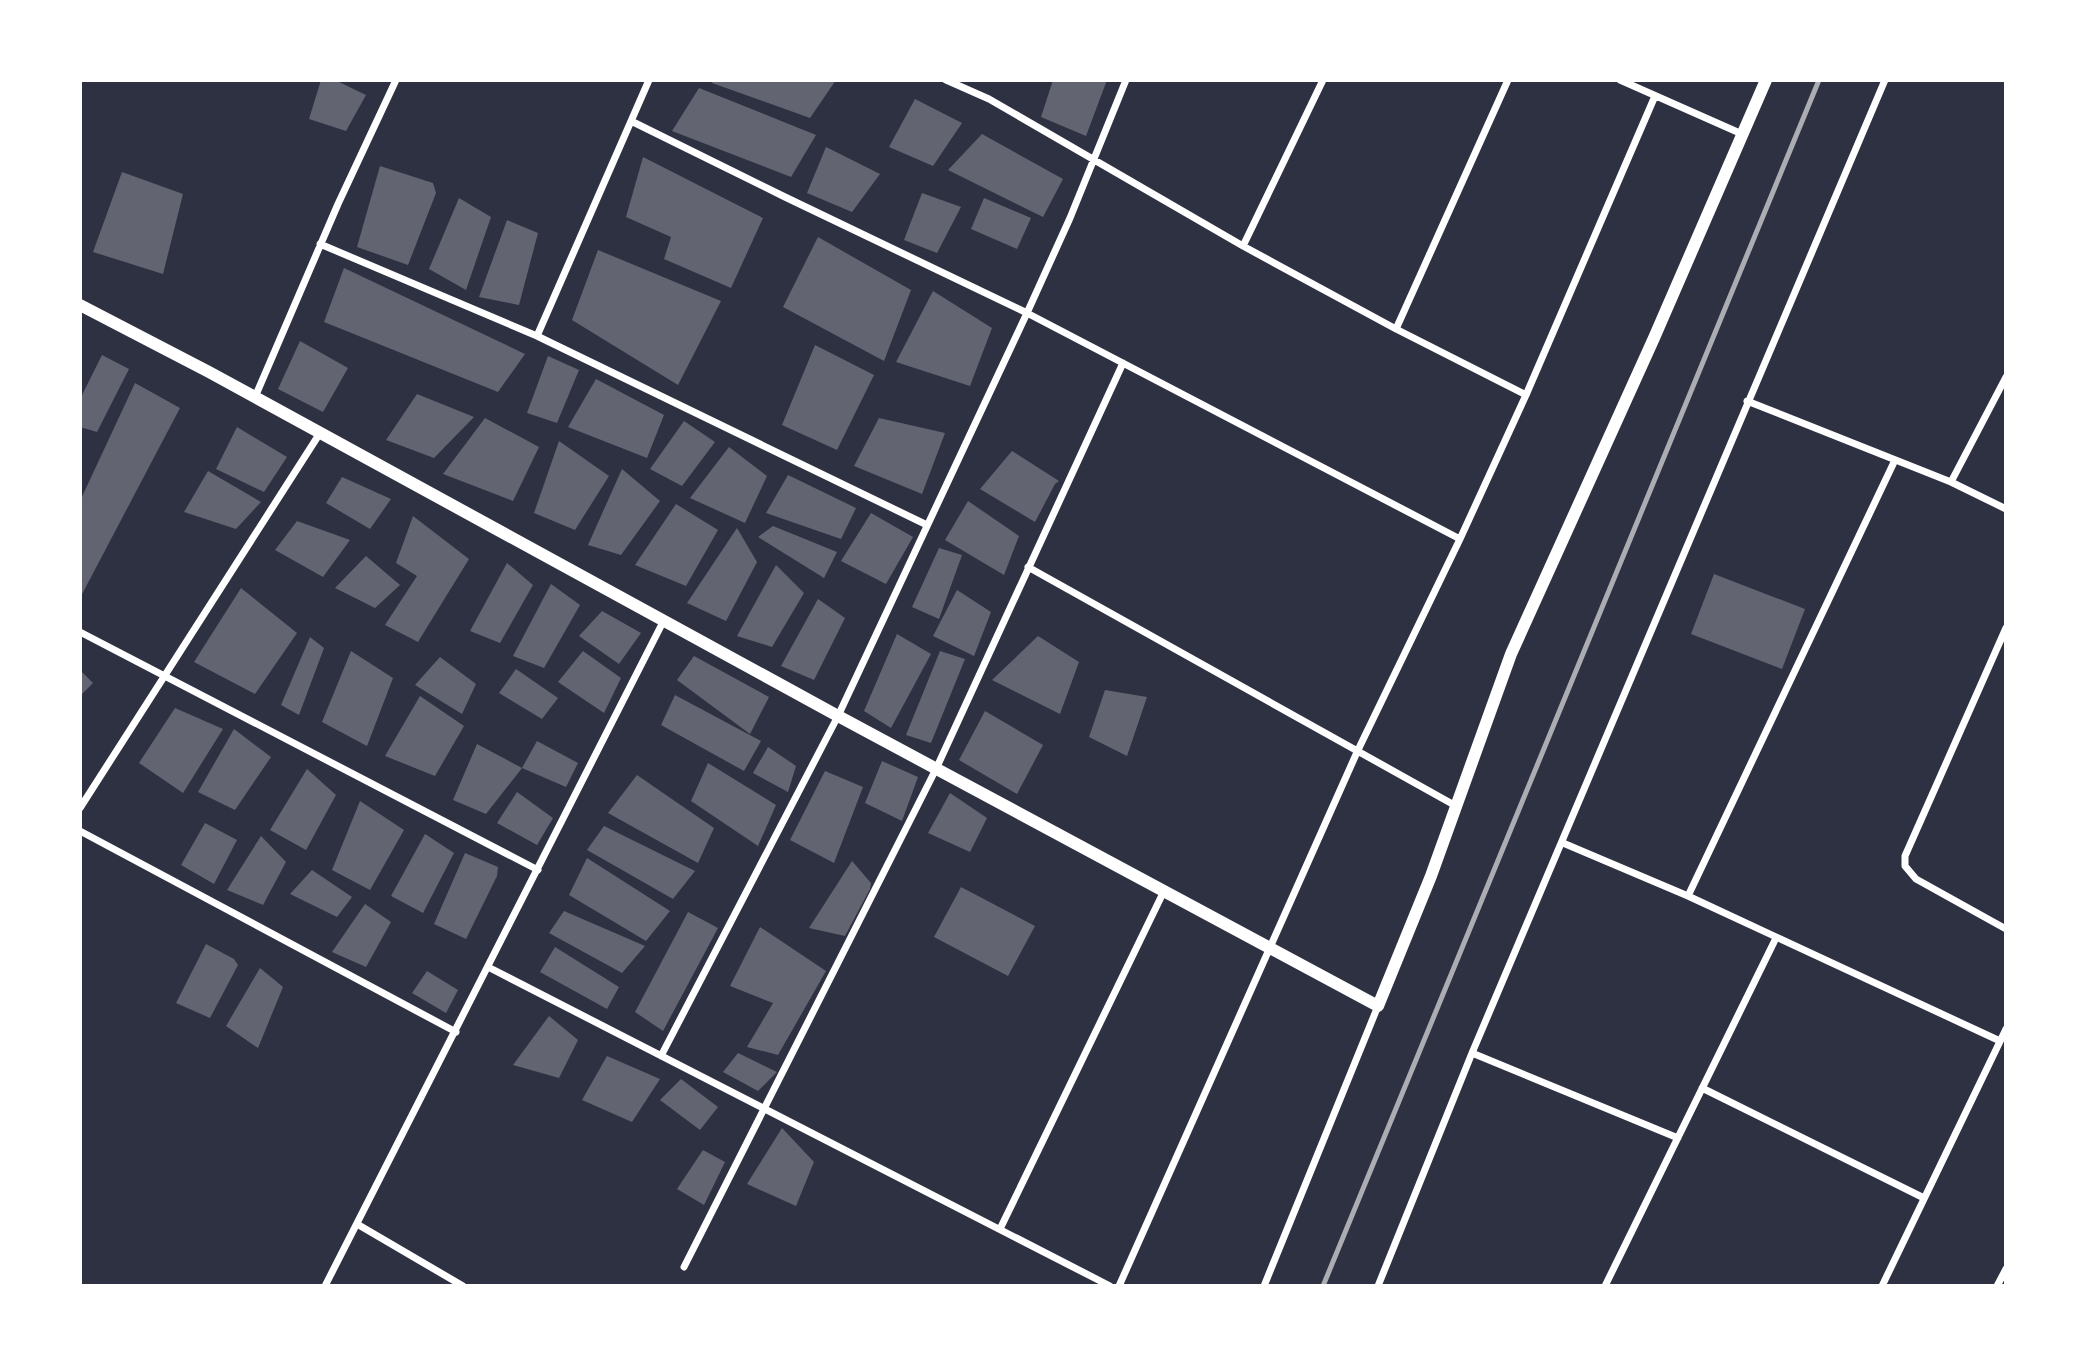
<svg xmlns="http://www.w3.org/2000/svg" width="2086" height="1366" font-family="Commissioner,sans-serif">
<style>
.building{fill:#626471}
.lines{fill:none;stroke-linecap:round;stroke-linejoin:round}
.minor{stroke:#fff;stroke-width:7}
.tertiary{stroke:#fff;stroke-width:12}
.rail{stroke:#abadb3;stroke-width:5}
</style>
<rect width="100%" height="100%" fill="#2d3142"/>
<path class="building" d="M321 80H335L366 95 346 131 309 119Z
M712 80H836L810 118 712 83Z
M1053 80H1107L1086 136 1041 117Z
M699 88 816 135 791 177 672 131Z
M915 99 962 123 933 166 889 147Z
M982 134 1063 179 1043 217 948 170Z
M826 147 880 174 852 212 807 193Z
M643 157 763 218 731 288 664 259 671 237 626 217Z
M380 166 433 183 436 193 408 265 357 247Z
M122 172 183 194 163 274 93 252Z
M922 193 961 207 937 253 904 240Z
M459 198 491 217 466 290 429 269Z
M984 198 1031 218 1017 249 971 229Z
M507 220 538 233 519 305 479 297Z
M818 237 911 290 884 361 783 307Z
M598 250 721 301 678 385 572 320Z
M344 268 525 354 498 392 324 322Z
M933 291 992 328 970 386 896 362Z
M300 341 348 368 323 412 278 389Z
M815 345 874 375 837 450 782 425Z
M102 355 129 369 97 432 80 427V399Z
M548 356 579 370 557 423 527 413Z
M596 379 664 415 647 458 568 427Z
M135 383 180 408 80 598V501Z
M417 394 474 417 434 458 386 440Z
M485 418 539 447 513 501 443 474Z
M879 418 945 433 922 494 854 466Z
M684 421 715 442 682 486 650 469Z
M237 427 287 457 264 492 216 469Z
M559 441 609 476 575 530 534 513Z
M729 447 767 476 745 523 690 498Z
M1012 451 1059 481 1055 484 1035 522 980 489Z
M622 469 660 501 621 555 588 545Z
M208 471 261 502 236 529 184 512Z
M788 475 856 508 841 539 766 513Z
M342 477 391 499 370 529 326 503Z
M968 501 1019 536 1004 575 945 540Z
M676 504 718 530 686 586 635 565Z
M871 513 913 537 886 584 841 561Z
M413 516 469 559 418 642 385 625 417 576 396 563Z
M297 521 350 540 323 577 275 550Z
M773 526 837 552 824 578 758 537Z
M737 528 757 562 726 621 687 603Z
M939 548 962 555 939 619 912 607Z
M366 556 400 585 375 608 335 588Z
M507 563 533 585 500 643 470 631Z
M776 565 804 593 772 647 737 636Z
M1714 574 1805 609 1782 669 1691 634Z
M551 584 580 605 544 668 513 656Z
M241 588 297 633 255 694 194 662Z
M957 590 991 612 974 656 933 636Z
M818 599 845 618 814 680 781 666Z
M602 611 641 633 619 664 579 636Z
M897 634 931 654 891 728 864 711Z
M1038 636 1079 662 1060 714 992 680Z
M310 637 324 648 299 715 281 705Z
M351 651 393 678 367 746 322 722Z
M583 651 621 678 604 713 558 682Z
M940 651 965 659 931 743 906 735Z
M694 656 769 697 750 734 677 680Z
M440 657 476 684 462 714 415 685Z
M516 669 558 698 542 719 499 693Z
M80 670 93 683 80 696Z
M1105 690 1147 697 1127 756 1089 737Z
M675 695 761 741 744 771 661 725Z
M420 696 464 726 435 776 385 756Z
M175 708 223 729 183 793 139 763Z
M985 711 1043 745 1017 794 959 760Z
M234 729 271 757 235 810 198 792Z
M537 741 578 763 566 787 522 768Z
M477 744 522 768 486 814 453 800Z
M768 747 796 766 788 792 753 773Z
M882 761 918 777 902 821 865 803Z
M708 763 776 805 758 846 691 801Z
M307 769 336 795 306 850 270 830Z
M825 771 863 787 834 863 790 840Z
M637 775 714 828 698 863 608 813Z
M517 792 553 818 537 845 497 823Z
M950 793 987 818 970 852 928 833Z
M360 801 404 830 370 890 332 870Z
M205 823 237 840 214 884 181 865Z
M604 826 695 871 673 899 587 850Z
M425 834 454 853 423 913 391 896Z
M261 836 286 862 263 905 227 890Z
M465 853 498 867 497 876 466 939 434 924Z
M587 858 670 911 646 941 569 895Z
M852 861 871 883 870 889 845 936 809 928Z
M312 870 352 897 337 917 290 894Z
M961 887 1035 926 1008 976 934 937Z
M365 904 391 922 366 967 332 952Z
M564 911 645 946 622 973 549 933Z
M688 912 718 928 663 1031 635 1012Z
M760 927 826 971 778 1055 747 1047 773 1003 730 986Z
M206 944 234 959 238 965 210 1018 176 1003Z
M555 947 619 987 607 1009 540 972Z
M260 968 283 987 258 1048 226 1026Z
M427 971 458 990 446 1013 412 993Z
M549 1016 578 1040 559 1078 513 1065Z
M738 1053 777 1072 758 1091 723 1072Z
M607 1056 660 1079 632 1122 582 1100Z
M681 1079 718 1107 700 1130 660 1100Z
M782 1128 814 1162 796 1206 747 1184Z
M703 1150 725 1162 704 1205 677 1189Z"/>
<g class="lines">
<path class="minor" d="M946 80 989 99 1243 246 1396 329 1526 395
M1620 80 1742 134
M631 121 785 197 1027 313 1460 539
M320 244 537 336 927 525
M1243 246 1323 80
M1396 329 1508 80
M537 336 649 80
M2006 377 1951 482 2006 509
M255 397 338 204 396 80
M1747 401 1951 482
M1028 567 1456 806
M2006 628 1905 856V866L1916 879 2006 929
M80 632 538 870
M80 808 320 433
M80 831 456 1032
M1563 843 1688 896 2000 1041
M1688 896 1895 460
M488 967 1110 1286
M1472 1053 1678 1138
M661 1056 838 716 1027 313 1070 218 1126 80
M1702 1088 1924 1198
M357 1224 463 1286
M1000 1229 1164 891
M684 1267 936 769 1123 363
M325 1286 664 620
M1119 1286 1358 750 1460 539 1526 395 1655 96
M1264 1286 1378 1006
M1378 1286 1472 1053 1885 80
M1605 1286 1776 938
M1882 1286 2006 1029
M1997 1286 2006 1269"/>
<path class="tertiary" d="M80 305 209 372 838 716 1378 1006 1431 876 1511 654 1654 338 1766 80"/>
<path class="rail" d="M1323 1286 1819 80"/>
</g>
<rect width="2086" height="1366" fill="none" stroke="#ffffff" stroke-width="164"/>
</svg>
